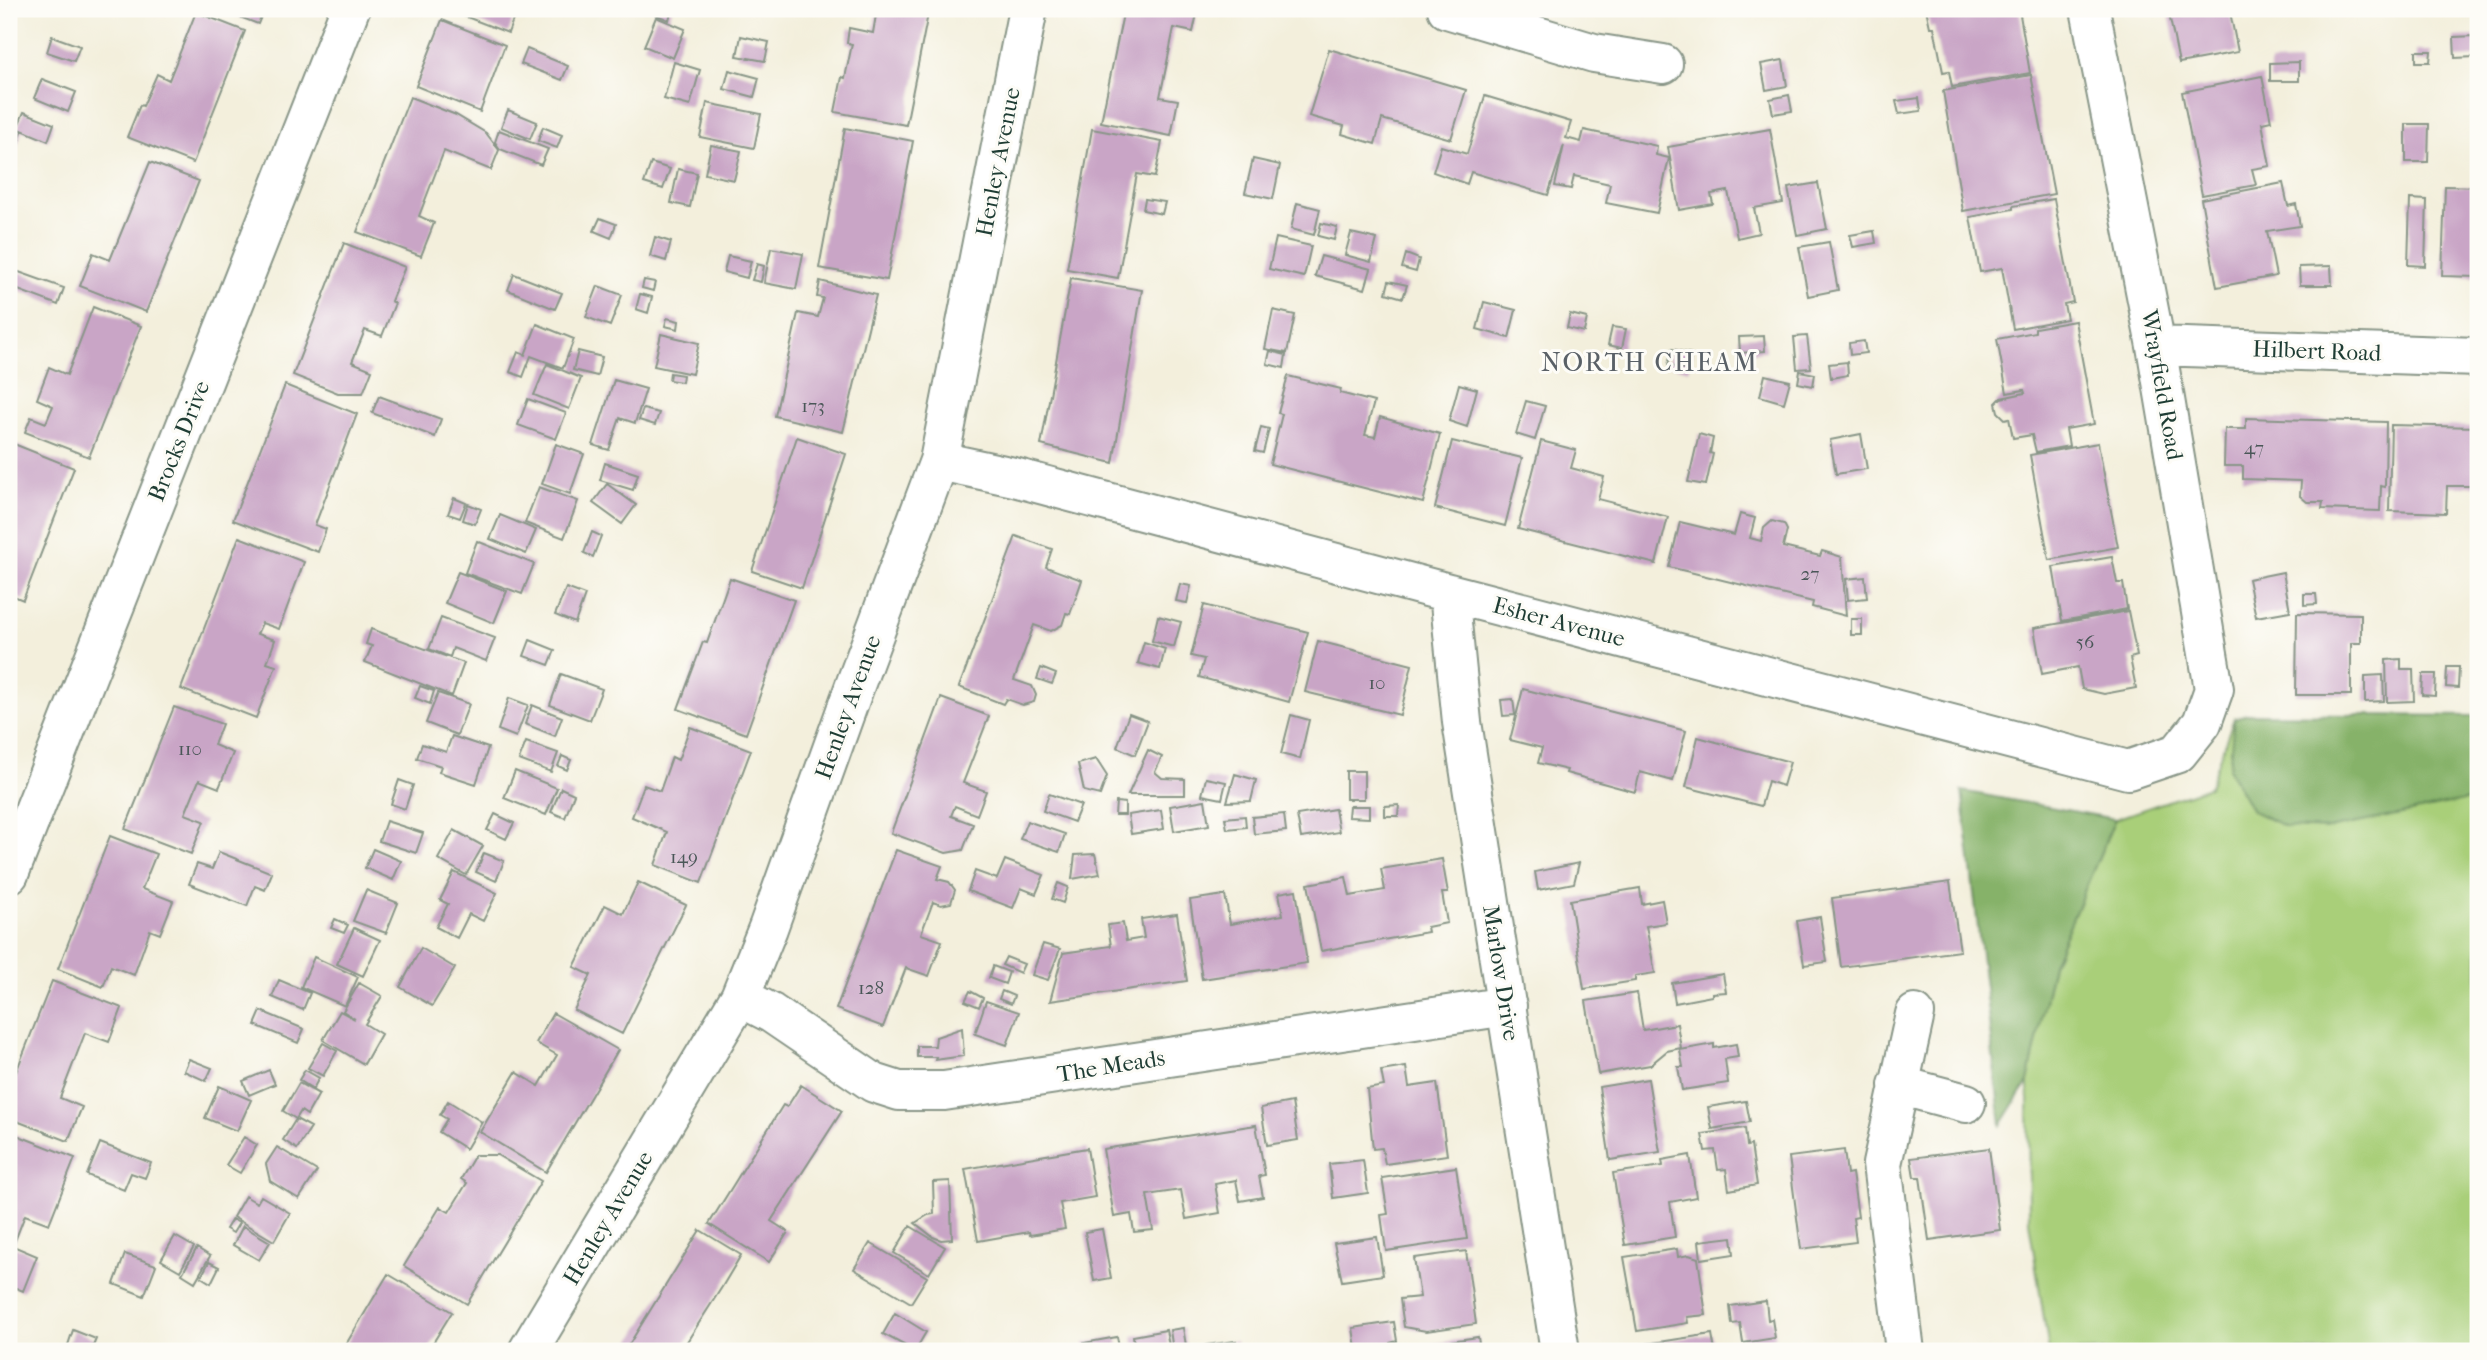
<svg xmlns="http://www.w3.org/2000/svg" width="2487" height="1360" font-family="'IM FELL French Canon',serif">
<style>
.green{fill:#a9cf79;stroke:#648656;stroke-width:2}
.forest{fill:#86b269;stroke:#52784e;stroke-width:2}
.building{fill:#c9a5c6}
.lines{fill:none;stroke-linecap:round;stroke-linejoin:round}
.minor-casing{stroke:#899688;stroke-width:42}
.minor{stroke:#fff;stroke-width:38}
.labels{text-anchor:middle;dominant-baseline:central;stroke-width:6;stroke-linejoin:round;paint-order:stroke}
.number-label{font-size:19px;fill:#4a5758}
.street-label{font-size:23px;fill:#1f3d34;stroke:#fdfcf7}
.quarter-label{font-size:26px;letter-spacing:2px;fill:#5a6167;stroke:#fdfcf7}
</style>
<rect width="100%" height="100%" fill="#fdfcf7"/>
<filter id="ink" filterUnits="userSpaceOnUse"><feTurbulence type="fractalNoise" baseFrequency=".0143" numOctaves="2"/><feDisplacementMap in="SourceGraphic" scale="14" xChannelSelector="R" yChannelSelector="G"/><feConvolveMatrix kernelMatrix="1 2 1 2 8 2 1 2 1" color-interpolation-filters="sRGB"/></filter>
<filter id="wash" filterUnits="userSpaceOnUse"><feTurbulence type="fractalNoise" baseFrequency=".00686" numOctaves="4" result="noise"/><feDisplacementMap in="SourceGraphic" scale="28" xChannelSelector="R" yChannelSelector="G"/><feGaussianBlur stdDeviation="1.57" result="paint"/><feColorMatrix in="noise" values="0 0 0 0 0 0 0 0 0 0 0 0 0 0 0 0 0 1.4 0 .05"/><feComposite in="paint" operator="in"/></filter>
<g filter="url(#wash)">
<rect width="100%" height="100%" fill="#f3efdc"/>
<path class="green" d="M2234 718 2277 776 2478 780V1351H2049L2029 1222 2028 1082 2053 964 2115 819 2209 787Z"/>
<path class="forest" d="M2247 714 2478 716V798L2329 829 2286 827 2252 811 2229 770 2234 718Z
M1962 791 2115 819 2053 964 2028 1082 2001 1125Z"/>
<g id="blocks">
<path class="building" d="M219 9H264L258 24Z
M446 9H517L508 33Z
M656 9H672L669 20 654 14Z
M877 9H929L906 125 835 112 842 77 845 78 852 44 847 43 849 28 873 33Z
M1124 9H1198L1193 32 1174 28 1160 97 1178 100 1171 136 1101 122Z
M1926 9H2019L2030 73 1952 87 1949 71 1943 72 1934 27H1930Z
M2168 9H2238L2230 12 2238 52 2179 63Z
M196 12 245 31 193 163 127 137 140 105 143 106 157 74 169 80Z
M9 15 15 18 9 32Z
M656 17 685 29 673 58 644 46Z
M442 20 505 45 480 112 416 86Z
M52 36 80 46 74 61 47 52Z
M741 36 769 42 765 61 737 56Z
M2475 36V57L2455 58 2454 37Z
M527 49 568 66 562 80 521 64Z
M1329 49 1466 90 1451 139 1382 119 1375 144 1342 134 1344 126 1309 116Z
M2416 51H2431L2430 62H2416Z
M1783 60 1787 86 1766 90 1761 64Z
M674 62 700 70 690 106 664 99Z
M2299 62V81H2270V63Z
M729 70 759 78 754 97 724 89Z
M2031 75 2054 194 1963 211 1943 91Z
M2262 76 2271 121 2262 123 2270 166 2252 169 2256 185 2202 195 2182 92Z
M42 79 76 92 68 112 34 98Z
M1789 95 1792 111 1773 114 1770 99Z
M1485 96 1571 122 1566 138 1581 142 1584 130 1657 146 1656 155 1669 158 1657 213 1606 203 1610 184 1574 176 1571 189 1555 186 1564 145 1548 195 1471 172 1467 184 1433 172 1441 146 1467 154Z
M410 97 456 115 486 133 499 150 491 170 444 151 419 216 434 223 421 256 357 232Z
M1919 98 1921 111 1899 114 1896 101Z
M707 103 761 114 754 148 700 137Z
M508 110 537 122 530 139 501 127Z
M24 112 54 124 48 141 17 128Z
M2406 124H2429L2428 162H2406Z
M9 126 22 131 17 147 9 145Z
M543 127 562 135 557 148 538 141Z
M845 128 913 141 887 280 819 268Z
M1092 129 1162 142 1155 177 1137 174 1118 278 1067 269Z
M1770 129 1783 203 1754 208 1759 233 1737 238 1728 191 1711 194 1713 204 1679 210 1668 147Z
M499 130 548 149 541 165 500 149 495 142Z
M711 145 741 151 734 180 705 174Z
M1253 159 1280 165 1273 199 1245 193Z
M9 161 17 164 11 180 9 179Z
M150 162 199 181 146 312 80 286 93 253 110 260Z
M651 163 670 169 663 189 644 183Z
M678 169 697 173 690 207 671 203Z
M1818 183 1827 229 1797 235 1788 188Z
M2283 183 2288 206 2296 204 2300 226 2267 231 2276 276 2217 287 2201 199Z
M2445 186 2478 187V277L2442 276Z
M1145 199 1165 202 1162 214 1143 210Z
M2054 199 2073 302 2064 304 2067 319 2013 329 2002 268 1980 272 1970 217 2013 209V206Z
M2410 199 2427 200 2425 266 2408 265Z
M1297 203 1320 209 1314 235 1291 229Z
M600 218 616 224 611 238 594 231Z
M1321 223 1337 227 1334 240 1318 236Z
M1874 231 1876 243 1853 247 1850 235Z
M1351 233 1377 239 1371 262 1345 255Z
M655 237 671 242 666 261 650 256Z
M1276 238 1311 246 1304 277 1269 269Z
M1829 242 1838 290 1808 296 1799 247Z
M344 243 405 267 391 301 395 303 382 336 365 330 352 362 372 370 363 393H338L293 375Z
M771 248 803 254 796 289 764 283Z
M1406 254 1419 259 1416 272 1402 268Z
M728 256 751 261 747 278 724 272Z
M1321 256 1371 269 1365 289 1315 276Z
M757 264 764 266 761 282 752 280Z
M2331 266 2332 285H2300L2299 267Z
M16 271 64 288 58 305 10 287Z
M514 274 562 293 555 309 508 290Z
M1071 278 1142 290 1113 463 1041 445Z
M644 280 655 282 653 291 642 288Z
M820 281 876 295 843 432 775 416 798 313 818 317 823 298 817 297Z
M1389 281 1407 285 1403 298 1386 293Z
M598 286 622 295 610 326 586 317Z
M640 294 652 297 648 313 636 309Z
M1484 302 1516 310 1509 338 1477 329Z
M93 307 141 326 89 457 25 432 31 417 46 423 53 406 37 399 49 367 67 375Z
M1273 310 1295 315 1287 353 1265 349Z
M1570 314 1587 318 1584 332 1567 328Z
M667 318 679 321 678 329 665 326Z
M2075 321 2094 424 2066 429 2069 446 2036 452 2032 435 2013 438 2009 418 2005 419 1998 412 1996 403 2001 398 2025 393 2024 390 2007 393 1997 339 2035 332V328Z
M537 324 574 339 563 368 531 356 523 377 510 372 518 352 525 355Z
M1612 327 1626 329 1622 348 1608 345Z
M661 334 699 343 692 374 654 366Z
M1764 336 1765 351 1740 353 1739 337Z
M1807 336 1811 368 1797 369 1794 337Z
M1864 341 1866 353 1850 355 1849 343Z
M1672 349 1692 354 1688 370 1668 365Z
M578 351 602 357 597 376 573 370Z
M1270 351 1286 355 1284 368 1267 364Z
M1847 362 1848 375 1831 378 1829 364Z
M547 364 581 378 569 409 534 395Z
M1800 371 1815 374 1813 386 1798 383Z
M670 373 683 375 682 382 669 380Z
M1765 375 1790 381 1784 403 1760 396Z
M1288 376 1341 389 1340 393 1374 402 1365 435 1375 437 1380 417 1440 434 1423 503 1270 464 1282 414 1278 413Z
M614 380 646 389 635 423 620 418 609 450 593 445Z
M1459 384 1477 389 1467 427 1449 421Z
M285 385 357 414 315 525 326 529 318 552 233 520Z
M379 396 441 419 435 437 372 413Z
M528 399 566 413 556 439 518 425Z
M1526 401 1545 406 1535 440 1516 434Z
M643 409 659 413 655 425 639 420Z
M2246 418 2386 422 2385 487 2381 486 2380 511 2322 509 2323 502H2307L2300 496 2301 481 2243 479V466H2224L2225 429H2246Z
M2391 425 2478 427V486H2447L2446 513 2389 511Z
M1261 427 1269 429 1263 453 1255 451Z
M1699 434 1713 438 1710 453 1713 454 1706 485 1688 482Z
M1861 434 1867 469 1836 474 1830 440Z
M797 437 846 454 802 588 752 571Z
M1452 441 1522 458 1505 526 1435 508Z
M1541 441 1576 450 1571 468 1604 477 1598 499 1668 517 1656 564 1518 529Z
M9 442 74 468 23 600 9 594Z
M2098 443 2118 547 2049 560 2030 455Z
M556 444 584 454 570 494 542 484Z
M605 463 638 474 633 490 600 480Z
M607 484 636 505 622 524 593 503Z
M539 487 578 501 564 538 525 523Z
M454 498 466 503 460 518 448 514Z
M468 504 481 509 475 524 463 520Z
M1740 514 1755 518 1750 538 1761 541 1764 528 1772 521 1784 524 1787 530 1783 547 1820 556 1822 551 1842 557 1846 616 1812 607 1813 602 1669 567 1680 522 1734 535Z
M500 515 536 530 526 554 490 539Z
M592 532 601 536 593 557 584 553Z
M1016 536 1052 549 1046 567 1082 580 1070 614 1066 613 1062 625 1051 631 1034 625 1014 680 1032 686 1036 695 1034 702 1023 705 1006 699 1003 704 959 687Z
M239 537 304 562 279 629 262 623 257 634 275 640 267 663 276 666 256 718 181 689Z
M477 541 534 564 522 594 465 573Z
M2112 557 2117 583H2123L2127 609 2062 621 2053 567Z
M458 572 507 591 494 623 445 603Z
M2283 572 2290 611 2256 617 2248 579Z
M1865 577 1867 598 1848 600 1846 579Z
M730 578 794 600 746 734 678 709 703 642 707 643Z
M1180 584 1191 586 1187 603 1176 601Z
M566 588 585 595 575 623 555 615Z
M2304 594H2316L2317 604 2304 605Z
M1204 605 1308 632 1289 702 1199 677 1204 659 1191 656Z
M2128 611 2137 656 2130 658 2136 688 2104 694 2082 689 2078 667 2042 674 2034 628Z
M2297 613 2361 614V643H2351V695H2296Z
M1158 616 1181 622 1174 647 1152 641Z
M441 618 495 638 486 661 453 648 450 657 429 649Z
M1851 619H1862V635H1851Z
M371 629 464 663 452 696 365 662 372 646 366 644Z
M530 640 555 650 549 665 524 656Z
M1318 641 1412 665 1400 715 1305 692Z
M1144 642 1165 649 1160 669 1138 663Z
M2475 644H2478V661H2475Z
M2401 659V669H2413L2414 701 2387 702 2386 660Z
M2447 667H2459L2458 688 2446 687Z
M1041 668 1056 674 1052 684 1037 679Z
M561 674 602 689 590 720 550 705Z
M2423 674H2436L2435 696 2422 695Z
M2383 675 2384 701 2365 702V676Z
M420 686 434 691 430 704 415 698Z
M1523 689 1686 731 1673 781 1640 772 1635 792 1566 773 1567 770 1538 763 1542 748 1510 740Z
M438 693 469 704 457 735 426 723Z
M509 698 528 705 516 737 498 730Z
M941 698 989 716 963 783 986 791 977 815 955 806 951 816 973 824 963 850 946 853 891 833Z
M1513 699 1515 715 1503 716 1501 700Z
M532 705 562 717 555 736 525 724Z
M174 707 222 724 214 745 233 753 219 788 199 780 185 814 204 821 191 854 125 829Z
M1129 714 1148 721 1135 755 1117 747Z
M1291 715 1309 720 1300 759 1281 754Z
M690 727 751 750 701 883 655 865 667 832 632 817 644 785 660 791 672 757 678 760Z
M452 736 488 748 476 784 439 772 441 766 417 758 422 744 446 752Z
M1698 737 1790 762 1783 786 1768 781 1761 806 1686 787Z
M526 742 558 753 551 772 519 760Z
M1148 750 1162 757 1155 772 1162 778 1185 779V795H1128Z
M562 756 571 760 567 770 558 766Z
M1096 759 1107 776 1100 795 1084 791 1078 764Z
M515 771 557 788 546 815 504 798Z
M1346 771H1364V799H1346Z
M1235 774 1256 780 1251 801 1227 802Z
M1206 778 1226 782 1222 799 1202 795Z
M399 780 413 785 405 809 391 804Z
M561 788 574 794 565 818 551 812Z
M1049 794 1081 805 1074 822 1043 811Z
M1205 800 1209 825 1174 831 1170 806Z
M1116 802 1125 803V815H1115Z
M1399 805 1398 816H1385V806Z
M1349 806H1369V818L1348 817Z
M1335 809 1339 832 1301 838 1297 815Z
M1161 810 1164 829 1131 834 1128 815Z
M495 814 514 823 506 839 487 830Z
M1284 814 1286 831 1254 834 1252 817Z
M1245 816 1246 827 1227 829 1225 818Z
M386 821 423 833 416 853 379 841Z
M1027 821 1065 834 1059 852 1020 839Z
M454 830 483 846 466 875 438 859Z
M110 836 156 854 142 889 173 901 160 934 150 930 134 975 111 966 103 987 58 969Z
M373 849 401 861 393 880 365 868Z
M896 850 942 866 937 879 949 882 955 890 951 903 941 905 933 902 921 934 942 941 929 976 906 968 883 1027 836 1009Z
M219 852 272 873 265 890 255 886 247 906 189 884 197 864 212 869Z
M484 853 504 861 496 881 476 872Z
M1095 854 1100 874 1072 879 1075 855Z
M1442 859 1448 893H1442L1447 923 1427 927 1428 932 1321 951 1308 884 1346 877 1350 896 1385 890 1381 869Z
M1005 860 1044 875 1036 894 1021 888 1013 908 968 891 975 871 997 879Z
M1579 863 1574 883 1538 890 1535 872Z
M454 872 497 893 483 921 469 914 457 938 436 927 448 904 440 900Z
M638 882 686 905 622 1034 574 1010 591 975 574 967 605 905 623 914Z
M1950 882 1960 951 1841 967 1832 898Z
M1058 883 1068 887 1063 903 1052 899Z
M1640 888 1642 904 1662 900 1666 923 1646 926 1655 973 1635 976V981L1584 989 1570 900Z
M366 890 398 903 386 933 353 921Z
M1296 890 1307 963 1202 979 1190 900 1225 895 1230 924 1283 915 1279 893Z
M1177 914 1187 981 1050 1001 1063 953 1111 946 1108 925 1123 923 1126 941 1144 938 1141 919Z
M1820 917 1827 962 1804 965 1797 921Z
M335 919 348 925 344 933 331 928Z
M354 928 380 940 363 976 337 964Z
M1043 944 1060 949 1048 980 1032 975Z
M421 948 455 968 432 1006 400 987Z
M314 957 358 977 345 1006 301 987Z
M1006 957 1024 964 1020 973 1002 965Z
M993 966 1009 972 1005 984 989 978Z
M1723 974 1726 992 1712 993V996L1675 1003 1672 983Z
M279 980 310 993 303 1010 272 997Z
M52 981 122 1008 109 1042 85 1033 60 1098 82 1107 68 1141 9 1118V1090Z
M359 983 382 996 365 1024 381 1034 364 1064 323 1040 340 1011 355 1019 343 1011Z
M970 991 983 998 979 1007 965 1001Z
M1002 991 1014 996 1011 1004 999 999Z
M1637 993 1643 1030 1677 1024 1681 1048 1667 1051 1650 1065 1598 1074 1586 1001Z
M986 1001 1019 1012 1007 1045 975 1034Z
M261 1011 304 1029 298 1043 255 1025Z
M553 1013 618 1050 546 1172 480 1132 516 1072 539 1086 557 1055 536 1043Z
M962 1028 964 1056 935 1060 936 1057H917V1046H935L936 1037Z
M323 1043 337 1051 323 1076 308 1068Z
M1714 1044V1048L1736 1044 1738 1057 1725 1059 1728 1083 1682 1090 1678 1067H1683L1680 1050Z
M189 1059 212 1068 206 1081 184 1071Z
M1406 1067 1409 1087 1437 1083 1447 1155 1385 1164 1382 1148 1373 1149 1367 1089 1384 1086 1381 1071Z
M269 1070 275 1084 249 1095 243 1081Z
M305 1070 319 1078 313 1089 299 1080Z
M1648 1079 1660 1152 1610 1160 1599 1087Z
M299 1083 319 1094 307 1115 301 1111 296 1119 283 1111Z
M801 1085 842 1111 771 1221 788 1232 769 1262 709 1224 783 1105 787 1107Z
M219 1086 251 1100 237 1131 205 1118Z
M448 1101 482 1122 466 1149 439 1132 447 1119 440 1115Z
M1746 1101 1750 1122 1712 1129 1708 1107Z
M1292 1102 1298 1140 1267 1145 1261 1108Z
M296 1119 311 1127 297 1149 283 1140Z
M1256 1125 1265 1175 1259 1176 1263 1197 1240 1201 1236 1180 1215 1184 1220 1213 1186 1219 1181 1190 1147 1195 1153 1230 1134 1232 1131 1214 1114 1217 1103 1149Z
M1745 1128 1747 1146 1751 1145 1757 1185 1729 1190 1726 1169 1718 1170 1715 1150 1705 1151 1702 1134Z
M9 1132 75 1158 49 1224 25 1215 13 1246 37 1256 23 1291 9 1285Z
M244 1137 257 1145 240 1173 226 1165Z
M100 1143 151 1163 145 1178 131 1173 124 1190 87 1175Z
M277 1147 317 1171 299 1199 270 1181 266 1164Z
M1087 1148 1095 1197 1060 1203 1065 1229 1030 1235 1029 1232 978 1241 965 1169Z
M1989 1148 2000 1230 1929 1240 1920 1177H1914L1911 1158Z
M1844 1150 1847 1174 1852 1173 1858 1217 1853 1218 1856 1242 1801 1249 1789 1157Z
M475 1155H497L541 1181 467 1304 404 1266 440 1207 449 1212 467 1183 461 1179Z
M1690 1155 1696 1197 1670 1202 1675 1237 1625 1245 1613 1173 1663 1166 1662 1160Z
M1363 1160 1368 1193 1333 1198 1329 1164Z
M1456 1167 1467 1239 1386 1251 1381 1215 1388 1214 1382 1178Z
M950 1181 952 1239 941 1240 933 1237 915 1223 928 1215 934 1214 933 1182Z
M245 1196 257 1203 261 1196 290 1213 274 1241 233 1217Z
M232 1219 239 1223 233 1233 226 1229Z
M243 1226 270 1242 259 1260 233 1245Z
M910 1226 945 1247 929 1274 894 1253Z
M1102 1229 1111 1278 1094 1281 1085 1232Z
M700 1230 741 1255 722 1287 681 1351H625Z
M175 1236 194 1247 180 1271 161 1260Z
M1377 1237 1383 1275 1342 1281 1334 1243Z
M1732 1237 1734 1254 1701 1259 1699 1241Z
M870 1243 927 1277 911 1303 854 1269Z
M197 1248 210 1256 195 1282 182 1274Z
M1677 1249 1678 1257 1689 1255 1698 1258 1706 1315 1687 1317 1688 1323 1637 1331 1624 1257Z
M1466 1251 1476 1324 1426 1331 1404 1327 1400 1299 1420 1297 1414 1258Z
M125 1254 156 1265 144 1296 114 1284Z
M209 1262 219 1267 211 1283 201 1277Z
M388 1274 452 1312 428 1351H342Z
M1766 1301 1768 1320 1772 1319 1775 1338 1743 1343 1740 1323 1732 1324 1730 1306Z
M895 1313 926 1332 915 1351 883 1334Z
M1394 1322 1397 1341 1390 1343 1391 1351H1362L1361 1347 1356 1348 1353 1328Z
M1183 1328 1187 1351H1173L1170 1330Z
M73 1330 96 1339 91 1351H66Z
M1166 1330 1170 1351H1135L1133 1336Z
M1712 1334 1715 1351H1640L1639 1345Z
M1117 1337 1120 1351H1085L1084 1343Z
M1478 1337 1480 1351H1412L1424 1345Z
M1236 1341 1237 1351H1207L1206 1345Z"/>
</g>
</g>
<g filter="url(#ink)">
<use href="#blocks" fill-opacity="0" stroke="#899688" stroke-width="2"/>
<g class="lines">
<defs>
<path id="minor" d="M1447 9 1594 53 1663 64
M2156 346 2478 357
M939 461 1014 477 1449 593 2128 770 2178 753 2202 723 2214 689 2156 346 2090 9
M1449 593 1462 722 1560 1351
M9 874 350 9
M740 997 771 1013 874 1083 899 1091H944L1507 1006
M1898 1085 1966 1103
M528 1351 740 997 768 928 854 688 939 461 1028 9
M1905 1351 1882 1164 1915 1014"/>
</defs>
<use href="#minor" class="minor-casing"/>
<use href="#minor" class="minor"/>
</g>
</g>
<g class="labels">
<g class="number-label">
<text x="813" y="406">173</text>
<text x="2254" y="448">47</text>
<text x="1810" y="574">27</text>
<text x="2085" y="642">56</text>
<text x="1377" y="683">10</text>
<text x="190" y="749">110</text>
<text x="684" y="857">149</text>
<text x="871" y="988">128</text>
</g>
<g class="street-label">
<text transform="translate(998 162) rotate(-79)">Henley Avenue</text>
<text transform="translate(2317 351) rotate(2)">Hilbert Road</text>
<text transform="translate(2162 385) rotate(80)">Wrayfield Road</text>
<text transform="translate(179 441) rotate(-68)">Brocks Drive</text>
<text transform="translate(1559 622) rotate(15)">Esher Avenue</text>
<text transform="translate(848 707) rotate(-70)">Henley Avenue</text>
<text transform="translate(1501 973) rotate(81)">Marlow Drive</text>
<text transform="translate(1111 1066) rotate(-9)">The Meads</text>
<text transform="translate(608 1218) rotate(-59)">Henley Avenue</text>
</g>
<g class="quarter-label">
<text x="1650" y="362">NORTH CHEAM</text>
</g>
</g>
<rect width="2487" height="1360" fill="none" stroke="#fdfcf7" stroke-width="35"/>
</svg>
